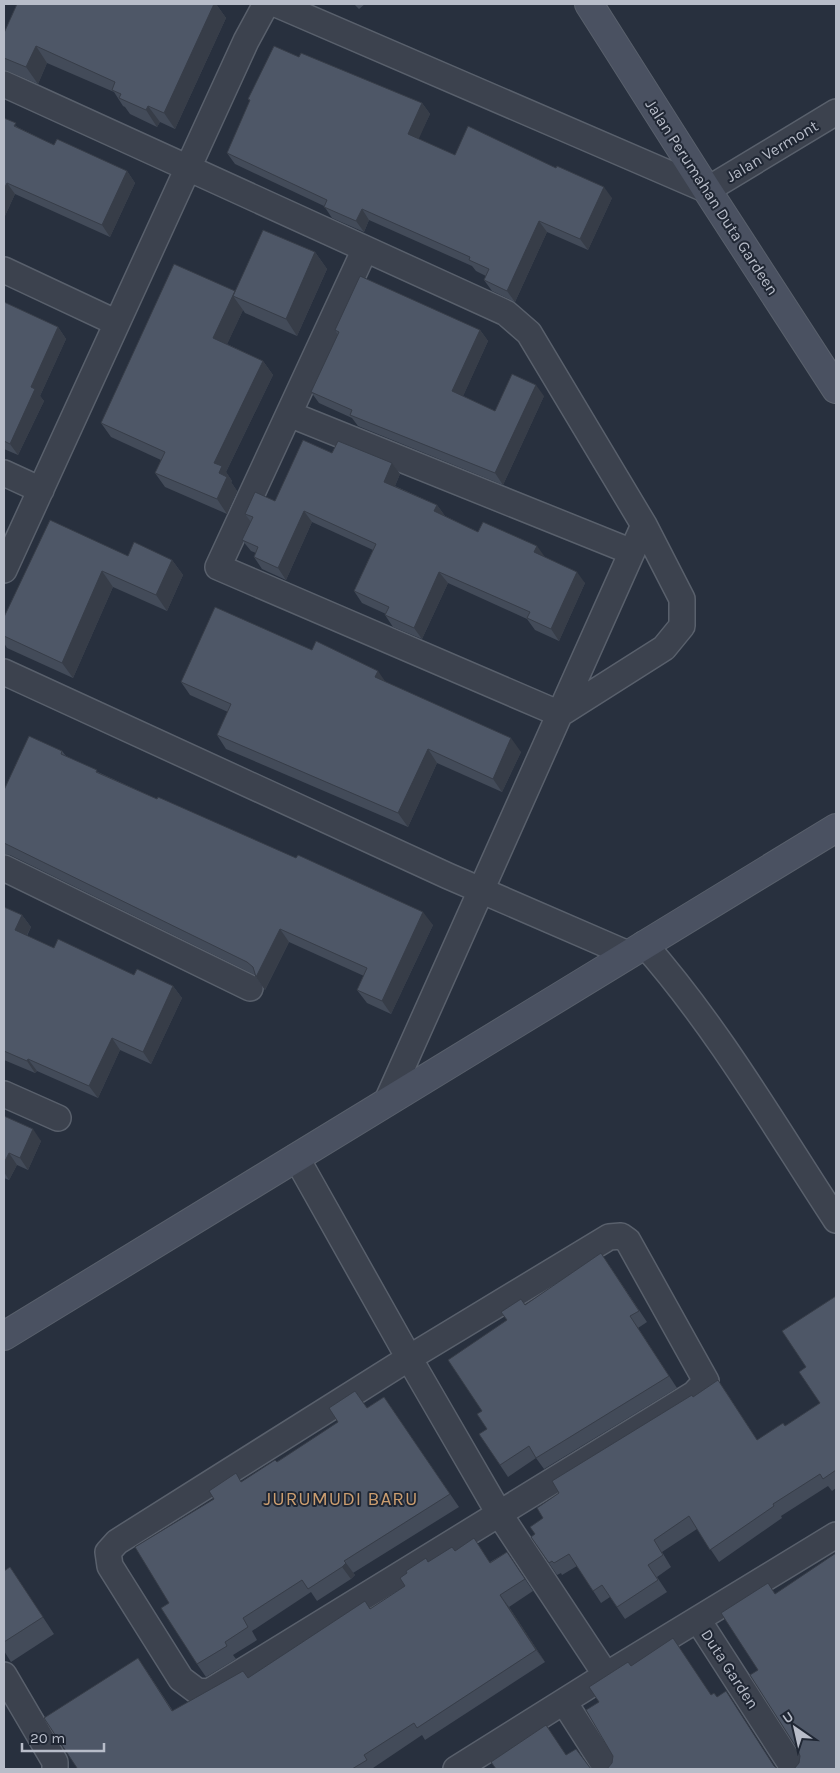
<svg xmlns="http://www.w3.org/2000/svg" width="840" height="1773" font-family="Karla,sans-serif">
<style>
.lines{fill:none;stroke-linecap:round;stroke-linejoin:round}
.street-casing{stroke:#59606c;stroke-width:28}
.secondary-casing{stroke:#59606c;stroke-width:30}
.street{stroke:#3c424e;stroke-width:25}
.secondary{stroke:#4a5161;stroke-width:28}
.wall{fill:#434b59}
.shaded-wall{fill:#373d48}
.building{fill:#4e5767;stroke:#373d48}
.labels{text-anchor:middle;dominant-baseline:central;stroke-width:4;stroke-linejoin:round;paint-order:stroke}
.street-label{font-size:16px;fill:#b8bdc9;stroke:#202734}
.quarter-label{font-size:19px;letter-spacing:1px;fill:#cc9e70;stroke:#202734}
</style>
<rect width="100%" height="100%" fill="#28303e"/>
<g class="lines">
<defs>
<path id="street" d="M276 4 707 190 836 112
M4 84 506 313 529 333 644 525 682 599V626L664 648 560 714 218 567 365 249
M4 270 117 323
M289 414 632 552
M4 473 41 490
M4 570 246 41 266 4
M4 672 448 876 628 954
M4 868 250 988
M644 944C718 1028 775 1127 836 1220
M4 1094 58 1118
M387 1101 644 525
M296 1157 409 1358 500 1515 606 1675
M621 1236 628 1241 706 1381 694 1394 209 1692 197 1691 181 1679 110 1566 108 1552 117 1542 409 1358 609 1237Z
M698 1620 794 1769
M4 1675 55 1762V1769
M564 1702 607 1769
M456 1769 606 1675 836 1535"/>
<path id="secondary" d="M589 4 707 190 836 389
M4 1336 836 828"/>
</defs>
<use href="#street" class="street-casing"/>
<use href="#secondary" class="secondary-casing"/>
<use href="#street" class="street"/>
<use href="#secondary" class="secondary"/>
</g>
<path class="wall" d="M17 4H216L226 18 175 129 160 122 157 127 130 114 125 107 123 106 114 92 47 63 38 84 5 70 4 68V33Z
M354 4H365L359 9Z
M299 57 422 103 430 114 418 139 455 155 612 198 588 250 547 232 515 302 492 291 484 280 486 276 476 271 472 266 369 220 364 232 332 218 324 206 235 164 227 153 250 101 248 99Z
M4 118 19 128 54 145 127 171 135 183 110 237 15 194 4 218Z
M315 252 327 269 297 336 245 313 243 310 227 344 263 361 273 375 226 472 232 481 231 482 237 491 227 514 165 487 155 473 161 460 111 437 101 423 235 292Z
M4 302 58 327 66 339 40 396 44 401 18 455 4 449Z
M335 330H480L488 341 463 396 495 411 544 396 503 485 358 426 352 418 319 403 311 392 338 335Z
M332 453 392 463 400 474 395 486 437 505 445 516 478 532 545 557 585 583 559 641 535 630 527 619 448 583 422 639 393 627 385 615 386 614 362 603 354 591 373 550 312 522 286 580 262 569 254 557 256 553 251 551 242 540 251 522 245 514 275 501Z
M128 556 172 560 183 575 167 611 113 587 73 678 7 648 4 643V617Z
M312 650 385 682 521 752 502 792 437 763 408 827 226 749 217 735 228 712 190 695 181 682Z
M62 751 66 756 100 773 433 925 391 1014 367 1003 357 990 364 976 289 942 265 990 256 977 255 975 10 855 4 854V790Z
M4 907 22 915 31 927 27 936 54 948 134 975 173 986 182 998 151 1064 120 1050 98 1098 37 1071 35 1073 4 1060Z
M4 1114 5 1117 41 1141 28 1170 17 1165 9 1180 4 1178Z
M609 1265 647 1322 638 1328 677 1388 544 1469 536 1458 508 1477 500 1465 487 1429 482 1411 507 1320 525 1305Z
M836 1296V1488L832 1491 828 1486 781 1516 782 1518 719 1562 697 1529 662 1552 671 1567 657 1577 667 1592 625 1619 610 1597 601 1603 577 1566 562 1575 561 1573 557 1575 549 1563 535 1534 543 1518 559 1493 693 1397 726 1392 757 1440 785 1426 820 1403 806 1367Z
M384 1397 459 1507 353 1573 355 1575 351 1579 317 1601 311 1592 252 1631 257 1640 233 1655 236 1659 206 1677 197 1664 169 1603 214 1499 367 1408Z
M455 1551 490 1562 507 1552 533 1591 509 1607 545 1662 425 1740 422 1735 373 1768 374 1769H74L77 1768 146 1670 173 1711 248 1678 371 1609 405 1586 428 1562Z
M10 1567 54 1634 11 1662 4 1651V1571Z"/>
<path class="shaded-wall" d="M214 4H216L226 18 175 129 164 113Z
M36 46 47 63 38 84 26 67Z
M422 103 430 114 416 145 408 134Z
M148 106 160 122 157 127 146 110Z
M127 171 135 183 110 237 102 225Z
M7 183 15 194 4 218V189Z
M604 187 612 198 588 250 580 239Z
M362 209 369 220 364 232 356 221Z
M539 221 547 232 515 302 507 291Z
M315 252 327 269 297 336 286 319Z
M235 291 241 299 233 296 243 310 223 353 213 338Z
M58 327 66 339 40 396 44 401 18 455 10 444 31 387Z
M480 330 488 341 460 403 452 391Z
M263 361 273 375 226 472 232 481 231 482 237 491 227 514 217 499 214 463Z
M536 385 544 396 503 485 495 473Z
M392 463 400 474 392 493 384 482Z
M437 505 445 516 434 511Z
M304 511 312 522 286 580 278 568Z
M537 546 545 557 534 552Z
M172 560 183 575 167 611 156 595Z
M102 571 113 587 73 678 62 663Z
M439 572 448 583 422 639 414 628Z
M577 572 585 583 559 641 551 629Z
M378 671 387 684 375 677Z
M511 738 521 752 502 792 493 779Z
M428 749 437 763 408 827 398 813Z
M423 912 433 925 391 1014 382 1001Z
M22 915 31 927 23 942 15 930Z
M280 929 289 942 265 990 256 977Z
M173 986 182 998 151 1064 143 1052Z
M112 1038 120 1050 98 1098 89 1086Z
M28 1059 37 1071 35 1073 27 1061Z
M33 1129 41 1141 28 1170 20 1158Z
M9 1153 17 1165 9 1180 4 1172V1163Z
M346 1563 355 1575 351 1579 342 1567Z
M500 1595 509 1607 545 1662 536 1650Z"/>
<path class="building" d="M17 4H214L164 113 148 106 146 110 119 98 121 94 112 90 115 82 36 46 26 67 4 58V33Z
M274 46 299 57 301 53 422 103 408 134 455 155 468 126 556 168 557 166 604 187 580 239 539 221 507 291 484 280 489 269 469 260 470 257 362 209 356 221 324 207 327 200 227 153 250 100 248 99Z
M4 118 16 123 14 126 54 145 57 139 127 171 102 225 7 183 4 189Z
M263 230 315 252 286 319 233 296Z
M174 264 235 291 213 338 263 361 214 463 222 466 219 473 227 477 217 499 155 473 165 452 101 423Z
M360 276 480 330 452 391 495 411 512 374 536 385 495 473 350 415 352 410 311 392 339 332 335 330Z
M4 302 58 327 31 387 35 389 10 444 4 441Z
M303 440 332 453 338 441 392 463 384 482 437 505 434 511 478 532 483 522 537 546 534 552 577 572 551 629 527 618 530 612 439 572 414 628 385 615 389 607 354 591 376 544 304 511 278 568 254 557 258 547 242 540 253 517 245 514 255 492 275 501Z
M50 520 128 556 134 542 172 560 156 595 102 571 62 663 4 636V617Z
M215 607 312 650 316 641 378 671 375 677 511 738 493 779 428 749 398 813 217 735 231 704 181 682Z
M29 736 62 751 61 754 97 770 96 772 157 799 158 797 296 858 298 855 423 912 382 1001 357 990 367 968 280 929 256 977 253 967 247 962 4 843V790Z
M4 907 22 915 15 930 54 948 58 939 134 975 137 969 173 986 143 1052 112 1038 89 1086 28 1059 27 1061 4 1051Z
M4 1116 33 1129 20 1158 9 1153 4 1163Z
M601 1253 639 1311 630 1316 669 1376 536 1458 529 1446 500 1465 479 1434 487 1429 477 1414 482 1411 448 1360 507 1320 501 1312 521 1299 525 1305Z
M836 1296V1470L823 1479 820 1474 773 1504 774 1506 710 1550 689 1516 654 1540 663 1555 648 1565 658 1580 617 1607 602 1585 593 1591 569 1554 554 1563 552 1561 549 1563 531 1537 535 1534 530 1527 543 1518 537 1508 559 1493 552 1481 692 1395 693 1397 718 1380 757 1440 783 1423 785 1426 820 1403 799 1372 806 1367 782 1331Z
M355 1391 367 1408 384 1397 450 1494 344 1561 346 1563 342 1567 308 1589 302 1580 243 1618 248 1627 225 1642 227 1646 197 1664 161 1608 169 1603 135 1547 214 1499 209 1491 236 1473 241 1482 275 1460 277 1462 338 1422 329 1408Z
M474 1538 490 1563 507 1552 525 1579 500 1595 536 1650 417 1728 414 1723 364 1755 367 1760 352 1769H74L77 1768 44 1718 138 1658 172 1711 243 1671 248 1678 365 1601 370 1609 405 1586 400 1578 407 1573 406 1571 426 1558 428 1562 452 1547 455 1551Z
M836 1553V1769H794L799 1763 800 1756 798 1750 750 1675 758 1670 721 1613 768 1583 775 1594Z
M10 1567 43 1617 4 1642V1571Z
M673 1638 711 1695 714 1693 717 1697 726 1691 774 1766 778 1769H607L612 1763 613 1756 586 1710 599 1702 589 1687 628 1662 631 1666Z
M546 1725 566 1755 576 1749 591 1769H496L491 1762Z"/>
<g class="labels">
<g class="street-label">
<text transform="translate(772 151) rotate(-31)">Jalan Vermont</text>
<text transform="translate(712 197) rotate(57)">Jalan Perumahan Duta Gardeen</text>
<text transform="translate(730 1669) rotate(57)">Duta Garden</text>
</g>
<g class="quarter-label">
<text x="341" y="1499">JURUMUDI BARU</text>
</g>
</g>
<rect width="840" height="1773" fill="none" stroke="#b8bdc9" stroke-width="10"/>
<g transform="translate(795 1728) rotate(326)" stroke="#202734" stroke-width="4" paint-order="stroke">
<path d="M0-4L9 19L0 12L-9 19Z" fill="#b8bdc9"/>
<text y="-8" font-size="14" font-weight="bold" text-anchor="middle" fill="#b8bdc9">U</text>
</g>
<path d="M22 1743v8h82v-8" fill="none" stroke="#b8bdc9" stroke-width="2.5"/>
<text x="30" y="1743" font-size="15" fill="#b8bdc9" stroke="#202734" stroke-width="4" paint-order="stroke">20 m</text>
</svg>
